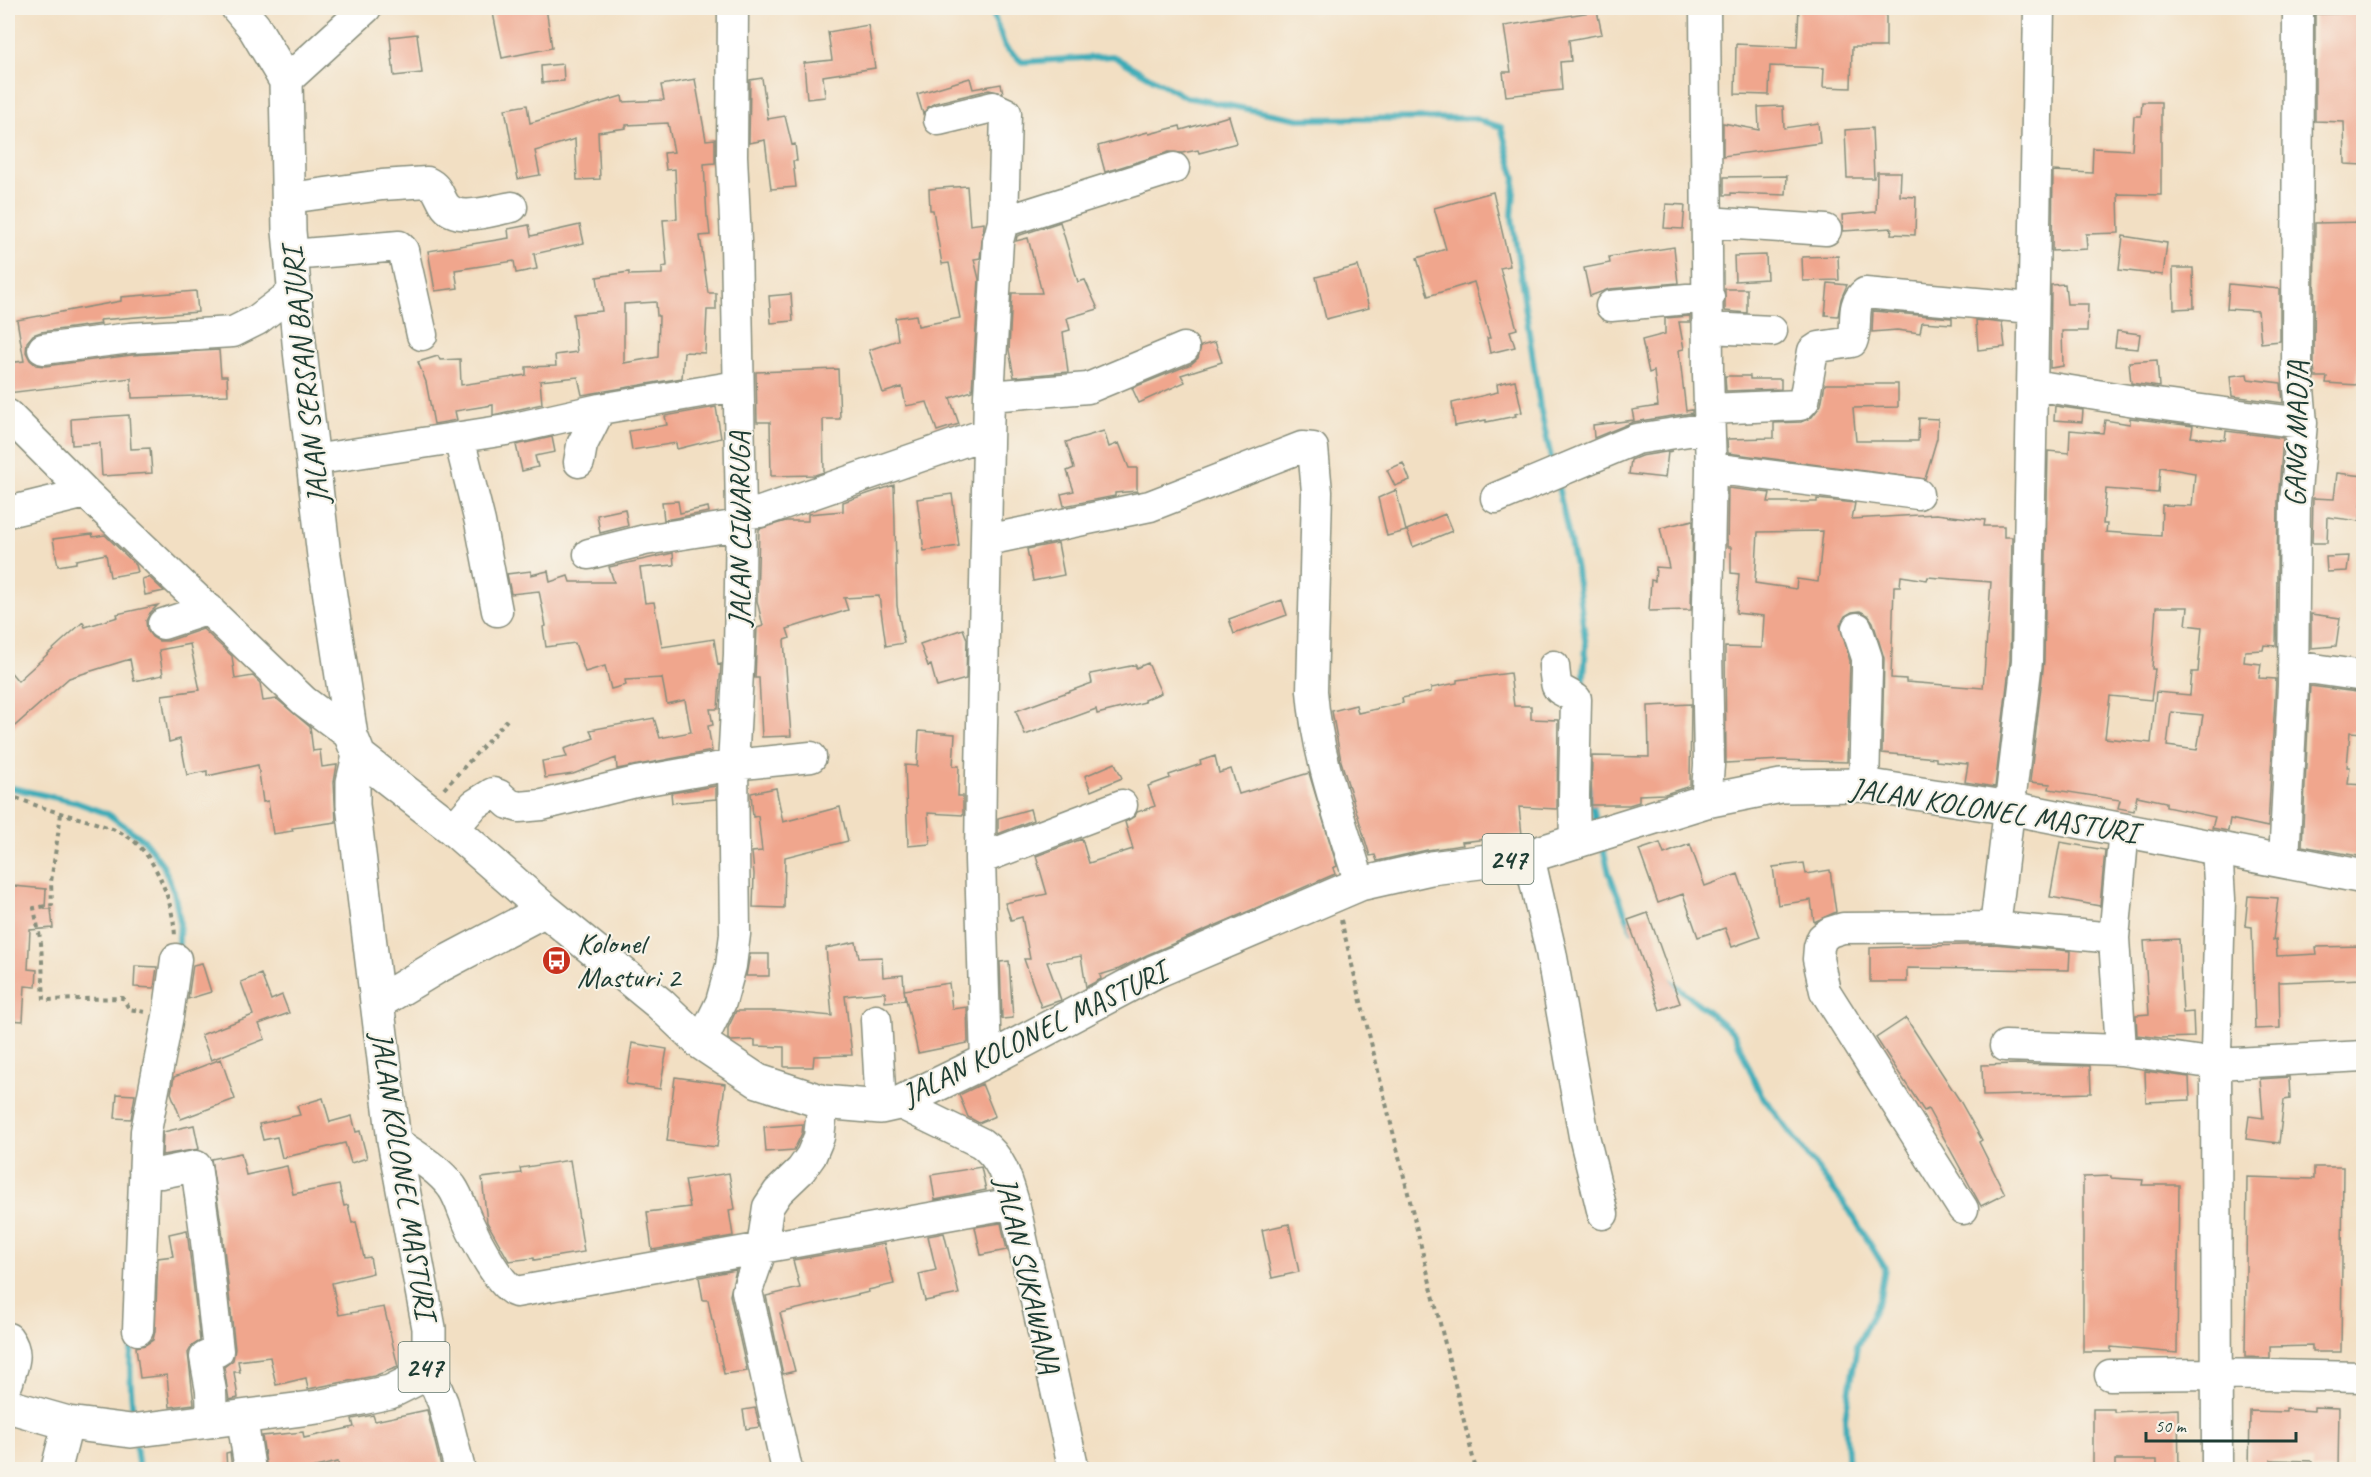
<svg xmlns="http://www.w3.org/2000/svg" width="2371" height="1477" font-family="Caveat,sans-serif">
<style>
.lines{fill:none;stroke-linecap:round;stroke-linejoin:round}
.stream{stroke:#3babb7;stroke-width:6}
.building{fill:#f0a68d;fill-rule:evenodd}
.minor-casing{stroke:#888e7c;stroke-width:33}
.major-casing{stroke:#888e7c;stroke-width:36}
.path{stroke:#888e7c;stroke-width:4;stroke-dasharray:4.5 4.5;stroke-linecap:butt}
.minor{stroke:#fff;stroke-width:30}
.major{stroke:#fff;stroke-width:33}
.labels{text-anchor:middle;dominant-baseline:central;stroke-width:4.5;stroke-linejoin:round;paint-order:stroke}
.shield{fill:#f7f3e8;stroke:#60746a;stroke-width:1.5}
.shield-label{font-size:28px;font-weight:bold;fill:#1f3d34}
.street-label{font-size:30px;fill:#1f3d34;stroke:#f7f3e8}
.poi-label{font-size:30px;fill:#1f3d34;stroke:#f7f3e8;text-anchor:start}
</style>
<rect width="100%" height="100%" fill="#f7f3e8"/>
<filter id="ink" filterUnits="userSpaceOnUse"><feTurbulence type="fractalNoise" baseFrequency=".0167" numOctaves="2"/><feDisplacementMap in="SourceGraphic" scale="12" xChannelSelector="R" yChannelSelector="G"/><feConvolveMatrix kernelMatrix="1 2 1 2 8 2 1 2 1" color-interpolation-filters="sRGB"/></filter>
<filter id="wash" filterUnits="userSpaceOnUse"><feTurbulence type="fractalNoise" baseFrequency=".008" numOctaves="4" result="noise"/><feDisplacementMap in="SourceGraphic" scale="24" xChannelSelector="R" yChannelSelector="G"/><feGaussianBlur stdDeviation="1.35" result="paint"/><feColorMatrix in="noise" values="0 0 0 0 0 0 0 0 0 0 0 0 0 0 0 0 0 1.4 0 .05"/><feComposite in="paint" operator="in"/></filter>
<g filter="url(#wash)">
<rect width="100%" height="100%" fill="#f2dfc3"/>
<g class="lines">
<path class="stream" d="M991 8 1005 47 1022 62 1113 56 1185 97 1299 119 1472 118 1501 127 1515 178 1512 217 1540 407 1553 467
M1557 482 1576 570 1586 646 1583 691
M1588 785 1597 825
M8 787 75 802 108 814 144 840 163 865 174 892 180 921 178 950
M1602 844 1609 873 1632 930
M1667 978 1734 1033 1760 1093 1849 1210 1885 1268 1880 1298 1857 1346 1845 1418 1848 1470
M133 1416C132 1399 126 1349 136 1337
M136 1447 139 1470"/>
</g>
<g id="blocks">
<path class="building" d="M492 8H546L552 48 502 58Z
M1799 8H1886V47H1852L1851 88 1823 87 1824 68 1770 66 1769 95 1735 94 1736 44 1797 47Z
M1597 11 1602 34 1569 40 1571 61 1560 62 1562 90 1506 96 1503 72H1511L1504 26Z
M2359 13 2360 86H2364V165L2345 164 2344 122 2315 121V14Z
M868 25 875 68 823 76 825 97 807 99 804 63 832 60 828 32Z
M417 34 422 73 394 76 390 37Z
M563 64 564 81 542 83 541 66Z
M762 78 768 119 785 116 792 145 795 144 797 161H793L796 187 771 189 765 140 749 143 750 80Z
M970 78 973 89 1001 84 1003 93 989 90 935 103 928 107 923 114 917 94Z
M695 79 706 140 715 139V163L704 164 707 217H708L710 235 700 236 708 293H716V310H707L705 353 684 352 682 378 582 395 578 377 540 381 542 404 493 415V405L455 411 457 420 434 424 426 382 418 362 438 356 440 360 460 359 461 385 526 375V367L556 366 555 355 577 352 573 314 602 311 597 277 629 272V275L662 274V267L667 266 663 220 677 219 675 169 666 170 664 153 674 152 668 123 626 125V128L598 132 600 179 577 180 575 139 535 151 540 175 518 179 505 109 527 105 530 123 622 96 623 102 664 100 661 85ZM656 302 657 316H659L658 357 624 363V304Z
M2142 102H2161V195L2118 194 2119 233 2086 234 2087 249 2052 251 2053 171 2092 173 2093 148 2132 150 2134 116H2141Z
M1783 106 1784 128 1818 123 1820 143 1723 156V123L1759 130 1758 107Z
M1229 116 1237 143 1199 153 1198 150 1182 153 1169 152 1105 172 1098 146 1148 132 1149 134 1180 126 1181 130Z
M1872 128 1874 178H1847L1845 130Z
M1877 172H1901L1900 196 1916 197 1915 235 1891 234 1892 228 1843 231 1842 215 1876 212Z
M1787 176 1786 195 1731 193V195H1724V177Z
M967 186 970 225 984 223V225L980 258 974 259 979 279 972 391 950 398 959 424 937 431 927 402 906 406 902 387 883 393 869 350 898 340 895 318 916 315 918 326 960 318 949 263 942 264 933 210H930L929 189Z
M1493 192 1510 266 1500 268 1517 329 1510 331 1515 347 1490 353 1487 338H1490L1474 282 1428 296 1417 258 1446 249 1434 208Z
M1666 204 1685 205 1683 229 1664 228Z
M1060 222 1078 282 1085 280 1098 309 1067 318 1070 330 1063 332 1068 372 1014 377 1009 350 1012 293H1042L1028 238 1016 241 1017 236Z
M2364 222V344L2363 353 2360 352 2357 385 2326 383 2327 377H2315L2314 365 2315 223Z
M529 225 531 236 580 225 584 243 534 254 537 269 516 273 514 261 455 270 458 288 435 291 428 251 509 238 508 229Z
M2123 236 2167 243 2163 275 2119 270Z
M1674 247 1678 283 1609 289 1590 296 1584 268 1610 263 1609 257Z
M1766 255 1767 279 1735 281 1734 256Z
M1838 256 1839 280 1803 281 1802 257Z
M1358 266 1369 308 1326 319 1316 277Z
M2173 268H2193L2194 308 2174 309Z
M1828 283 1847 285 1841 299 1838 316 1825 315Z
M2065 284 2067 304H2088L2087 331H2062L2063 366 2050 368 2051 285Z
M2229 284 2280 289V341L2261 343 2258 311 2227 309Z
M1725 289H1747V313L1725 311Z
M196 291 198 312 100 320 101 324 41 332 33 335 27 342 26 352 30 360 36 365 45 366 132 355 219 350 221 376H227L228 395 132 398 131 378 8 393V363L24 361 17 320 121 301V297Z
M791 294 793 321 771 323 769 296Z
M1873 311 1952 318V324L1922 322 1920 333 1897 330 1872 332Z
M1690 316V322H1679L1684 349 1679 350 1686 411 1692 410V413L1633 422 1594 438 1593 425 1634 420 1632 410 1658 406 1654 371 1649 373 1642 340 1665 334V318Z
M1976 320 2002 323 2005 347 1978 350Z
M2117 331 2140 334 2138 349 2115 347Z
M1215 342 1222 362 1181 375 1185 382 1139 403 1132 388 1191 364 1198 358 1201 346Z
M2157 360 2159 387 2131 383 2129 362Z
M838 369 840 419H823L824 472 815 475 771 476 770 422H757L756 372Z
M2247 374 2248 379 2281 383 2283 403 2232 396 2230 376Z
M1725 376H1750V379H1781V389L1726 391Z
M1515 380 1522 412 1515 414 1516 416 1486 422V420L1455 426 1452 403 1498 392 1497 384Z
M1825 384H1898V407L1853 408 1856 441H1918L1919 418 1938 419 1937 438 1925 479 1728 453 1727 439 1774 438V423L1801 422 1812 417 1821 405Z
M2055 406 2083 410 2082 422 2054 420Z
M716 407 721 438 677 449 676 443 632 450 629 431 667 425 665 416Z
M129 415 131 449 150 448 152 473 102 476 100 443 72 445 71 419Z
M2130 418 2193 426 2191 437 2225 440 2226 431 2283 438 2278 502 2276 646 2264 645 2263 650 2245 651 2244 662 2261 664 2259 678 2276 679 2268 827 2230 819 2228 831 2212 828 2215 817 2166 807V802L2137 796 2134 811 2118 808 2120 800 2049 789 2050 784 2030 782 2044 661 2048 451 2069 453 2070 430 2103 433 2105 420 2130 424ZM2160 467 2195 473 2192 506 2162 505 2161 536 2106 532 2107 524H2103L2106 489 2158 493ZM2156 607H2188L2186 625 2202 627 2198 672H2192L2190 695 2156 692 2151 743 2105 738 2110 696 2151 700 2155 669H2152ZM2171 712 2203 715 2197 750 2167 746Z
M1104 431 1109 447 1119 443 1129 468H1137V491L1115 493V496L1064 506 1061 494 1074 491 1067 471 1074 468 1066 442Z
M552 437 555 452 535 456 538 467 522 471 516 445Z
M1672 451 1668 452 1665 478 1629 474 1631 460 1641 456Z
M1403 463 1410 480 1395 486 1387 470Z
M2337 473 2364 476 2360 521 2328 517 2327 543H2312L2313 498 2334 499Z
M894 485 897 606 904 643 886 646 879 596 844 598 848 610 787 629 790 638 784 640 791 736 762 737 759 678H755L757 628 763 626 757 601 759 529 786 521H808V514L843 511V502Z
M1728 488 1770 493 1768 502H1817V499L1855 503 1852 519 1936 514 1985 520 1984 526H2004V537H2012L2010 660 1995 787 1965 782 1968 764 1936 761V758L1882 753 1884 658 1873 622 1868 615 1860 611 1852 612 1845 616 1840 625 1850 661 1847 762 1781 760 1726 763 1725 647 1762 648 1764 616 1736 613 1739 574 1731 573V547H1727ZM1823 531 1818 582 1797 579 1796 589 1755 583 1758 532ZM1901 576 1927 580 1928 577 1991 582 1983 688 1906 682V679L1891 678 1894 586H1900Z
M1396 490 1406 531 1387 536 1378 498Z
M952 494 959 546 924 551 917 499Z
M678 501 680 513 708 507 709 512 664 520 662 502Z
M625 509 628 526 600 533 597 515Z
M1445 514 1452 531 1413 547 1407 530Z
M1693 520 1691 610 1649 611 1651 580 1655 581 1656 567 1669 568 1660 528Z
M92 534 93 537 105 535 136 565 138 572 110 577 106 554 76 560V563L58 566 53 539Z
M1058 543 1064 575 1033 581 1027 549Z
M673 553 674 565 640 568 645 603 654 602 662 647 714 639 718 665 721 664 718 709H710L713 725 708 726 712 751 617 769 616 758 573 774 545 778 542 761 567 757 564 749 594 738 590 730 654 718 660 738 691 732 685 700 667 704 662 678 625 680 626 685 611 689 605 666 585 672 575 643 546 647 543 627 546 626 539 591 511 594 507 574 531 571V575L548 571 550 582 568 576 570 582H614L609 567Z
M2349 556 2347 571 2327 572 2326 557Z
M149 577 164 591 145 595 142 579Z
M1282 600 1287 615 1234 634 1229 619Z
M158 605 150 613 146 621 147 630 152 637 159 641H168L203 629 232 656 235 679 253 676 260 683 263 701 277 699 310 727 313 751 320 750 322 767 337 765 334 782 336 822 292 828 293 831 273 834 268 801 263 802 258 765 207 776V771L187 775 180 739 169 742 162 695 200 690 190 644 159 650 163 675 134 681 130 659 69 678 8 732V669L18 681 83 622 85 627 118 617 117 614Z
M2311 614 2340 618 2336 646 2311 648Z
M963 629 967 639 966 679 937 687 931 665 928 666 920 644Z
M1148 663 1161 693 1144 700 1145 702 1097 714 1096 709 1025 735 1016 711 1092 683 1090 674 1136 665V668Z
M1510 673 1514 706H1531V719L1558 720 1557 809 1519 807 1522 835 1462 842 1463 845 1427 850 1377 861 1375 855 1370 856 1341 761 1332 711 1356 705 1358 713 1403 703 1402 698 1431 692V688L1457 683V680Z
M2310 686 2364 693V733L2350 732 2347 767H2350L2348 784 2364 785V857L2302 846Z
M1691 704 1690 786 1665 794 1639 795V802L1629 805H1591L1592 756 1649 757 1648 706Z
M919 731 955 734 953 766H959L958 796H963V815L928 813 930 844 908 846 905 765 917 766Z
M1215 756 1219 773 1231 769 1239 794 1309 773 1337 866 1333 868 1335 874 1147 955 1119 969 1100 975 1101 979 1086 987 1081 956 1047 962 1061 1000 1041 1007 1024 959H1030L1022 917 1011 920 1005 903 1047 894 1036 856 1082 839 1089 863 1133 849 1125 822 1135 816 1137 812 1155 806 1148 786 1170 778 1169 775 1201 764 1200 761Z
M1115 763 1122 778 1091 791 1085 776Z
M716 786V799L672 803 671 793Z
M776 788 783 822 840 807 848 841 785 857 784 908 753 907 754 874 752 852 762 851 758 816 753 817 751 793Z
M1030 809 1033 820 998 834V818Z
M2060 842 2105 850 2100 906 2050 897Z
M1660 843 1664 854 1690 844 1705 886 1738 874 1760 937 1732 947 1725 928 1698 937 1683 894 1658 903 1639 850Z
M1804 863 1806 874 1830 870 1836 912 1814 922 1811 900 1778 905 1773 867Z
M13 886 46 889 45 909H51L53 928 30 930 28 969 37 970 36 987 25 986 23 1021 8 1020V888H13Z
M2248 896 2278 898 2273 940 2276 939 2277 956 2317 954 2316 947 2364 946V979L2279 982 2280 1028 2255 1029 2252 927 2245 926Z
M1648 913 1680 1003 1660 1010 1628 920Z
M2179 939 2183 1013 2193 1012 2194 1037 2161 1038 2137 1035 2136 1015 2149 1014 2144 941Z
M856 942 859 958 882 957 883 977 903 975 905 1000 885 1002V992L845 996 852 1055 814 1056 813 1067H784V1047L755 1046V1040L731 1041 728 1039V1028L736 1011H780L832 1016 826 948Z
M1994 944 2070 951 2069 970 1907 968V982H1870V948Z
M750 954H769V976H746Z
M1009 961 1013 1018 1002 1019 1000 962Z
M202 963 211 992 188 999 193 965Z
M135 966 157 967 154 988 134 987Z
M261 974 271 1000 282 995 289 1013 259 1024 265 1039 211 1060 201 1035 253 1015 241 982Z
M949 983 952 1009 967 1007 968 1043 918 1053 904 990Z
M1906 1018 1960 1101 1982 1140 1979 1142 2005 1194 1981 1206 1928 1109 1924 1111 1876 1038Z
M632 1043 667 1049 660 1089 626 1084Z
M221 1059 235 1099 181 1119 171 1093 174 1077Z
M2017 1064 2090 1066 2091 1093 1983 1096 1982 1065Z
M2145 1071 2189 1077 2190 1100 2146 1102Z
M675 1077 725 1084 717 1147 667 1141Z
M2289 1077 2290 1099 2284 1100 2279 1143 2246 1139 2249 1116 2263 1118 2260 1079Z
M982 1084 995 1116 979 1123 968 1117 959 1095Z
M117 1094 135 1095 131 1119 115 1118Z
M323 1098 330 1122 352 1116 356 1132 360 1131 367 1158 351 1163 345 1143 282 1158 277 1137 263 1140 259 1124 300 1115 297 1106Z
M803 1124 802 1133 794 1150 766 1152 764 1127Z
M194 1125 199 1149 162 1155 163 1132Z
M241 1153 246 1175 287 1166 293 1194 339 1185 344 1206 348 1205 352 1223 356 1222 364 1258 370 1257 373 1273 332 1283 339 1315 384 1307 398 1367 374 1376 308 1389 306 1378 276 1385 270 1357 238 1361 240 1372H234L238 1398 229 1400 224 1367 233 1360 235 1349 222 1230 211 1159Z
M570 1160 584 1252 534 1260V1258L509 1261 487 1222 482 1178 521 1173 520 1168Z
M981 1167 986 1190 935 1200 931 1175Z
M2314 1167H2343L2341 1352H2312V1346L2270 1347V1358L2245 1357 2247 1177 2314 1179Z
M729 1173 735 1209 729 1210 733 1236 652 1250 647 1212 690 1207 685 1180Z
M2111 1176V1178L2143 1180 2142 1185H2179L2177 1353 2111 1347V1352H2083V1177Z
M1001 1223 1007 1250 981 1255 975 1227Z
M1289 1224 1299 1272 1272 1278 1262 1230Z
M187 1230 200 1341 192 1346 188 1353 194 1404 170 1407 167 1375 140 1378 136 1347 145 1345 153 1340 155 1331 158 1258 173 1256 169 1234Z
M944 1233 959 1294 925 1301 919 1274 936 1270 928 1236Z
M884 1244 894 1284 868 1290 869 1292 780 1313 795 1371 783 1374 766 1296 800 1288 793 1260Z
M736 1270 730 1295 747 1371 724 1374 713 1320H712L708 1300H703L699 1277Z
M2314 1407 2339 1408 2338 1470H2312V1461L2271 1460V1470H2249L2250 1411 2286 1412V1409L2314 1411Z
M755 1408 760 1427 746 1429 743 1410Z
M2093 1409H2114V1412L2178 1409 2179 1470H2157V1460H2115V1470H2093Z
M427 1410 442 1470H393L392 1463 363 1470H339L338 1462 302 1470H267L262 1436 303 1432 304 1438 354 1427 352 1419 373 1415 375 1421Z
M230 1452 232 1470H227L226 1453Z"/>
</g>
</g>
<g filter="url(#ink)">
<use href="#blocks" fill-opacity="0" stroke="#888e7c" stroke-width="1.5"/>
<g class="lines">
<defs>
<path id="minor" d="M1705 8 1708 374 1711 468 1707 650 1709 765 1706 801
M286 81 366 8
M939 120 993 107 1006 113 1003 222
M290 198 382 185 427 182C438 187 438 194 444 204 456 224 493 210 512 207
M1707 222 1826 230
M291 255 399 246 403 250 422 335
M1611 306 1709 297
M1709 328 1772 331
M43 349 130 338 233 332 257 320 295 291
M2033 385 2141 402 2302 423
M989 396 1088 388 1184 348
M1710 409 1800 405 1804 401 1813 351 1819 347 1852 342C1859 326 1849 305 1865 293L2032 308
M8 415 86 493 304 701 351 736
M459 438 480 522 497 611
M313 460 506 430 600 409 737 386
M579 462 582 445 600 409
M1711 468 1918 494
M1496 498 1636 439 1709 428
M8 512 86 493
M741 513 760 512 988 433
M987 540 1150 506 1302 447 1313 448 1317 492 1312 691C1317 758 1341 821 1360 884
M589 554 645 540 739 525
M163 624 209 609
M1857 628 1867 658V671L1864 785
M1554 666C1557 697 1556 684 1576 699L1574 796 1575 843
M2293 666 2364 676
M453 829 474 805 493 793 499 795 509 804 519 807 542 805 636 782 733 765 811 757
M2217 848 2220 899 2216 1053 2217 1470
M1529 856 1551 952 1584 1136 1603 1214
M980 859 1122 805
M2284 860 2293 686 2295 502 2302 423 2297 366 2298 8
M1995 927 2027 661 2039 8
M876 1020 881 1107
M701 1043 721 1002 731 966 735 934 733 765 739 654 741 513 736 242 732 156 733 8
M2005 1046 2121 1050 2216 1064 2364 1056
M2121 1050 2114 938 2124 829
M986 1061 980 859 981 773 989 396 998 241 1003 222 1174 168
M899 1103 981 1143C1002 1158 1007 1179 1014 1203L1074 1470
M394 1141C413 1154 438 1168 452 1187 459 1197 462 1209 467 1220 474 1236 500 1288 516 1292L1014 1203
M144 1171 161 1173 196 1166 205 1232 218 1351 205 1357 211 1391 212 1422
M1963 1209 1825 991 1818 959 1819 947 1822 938 1830 932 1843 928 1995 927 2114 938
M138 1330 146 1131 168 1016 176 959
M8 1338C20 1354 13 1364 8 1382
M426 1363 443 1403 460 1470
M2110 1375 2215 1374 2363 1377
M242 1418 250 1470
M56 1470 68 1423
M787 1470 747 1291 762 1248 768 1207 778 1192 801 1170 811 1156 819 1137 823 1102"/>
<path id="major" d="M238 8 254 27 286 81 289 231 299 342 324 556 351 736 359 756 453 829 545 910 660 1004 701 1043 758 1081 823 1102 881 1107 899 1103 986 1061 1154 972 1360 884 1431 868 1529 856 1706 801 1781 786 1864 785 2010 808 2364 877
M377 1003 435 968 545 910
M8 1406 68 1423 131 1431 318 1407 390 1392 416 1379 426 1363 429 1352V1328L394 1141 353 805V782L359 756"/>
</defs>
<use href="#minor" class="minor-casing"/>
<use href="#major" class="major-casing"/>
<path class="path" d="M444 789 507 720
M8 795C25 801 42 808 60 813 81 819 117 827 134 841 158 862 174 906 175 937
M61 814 51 882 52 905 34 908 41 943 44 1000 123 998 129 1009 145 1012
M1341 920 1476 1470"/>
<use href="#minor" class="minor"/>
<use href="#major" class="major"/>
</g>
</g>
<defs>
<symbol id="bus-disc" viewBox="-11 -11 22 22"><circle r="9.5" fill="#c8321e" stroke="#f7f3e8"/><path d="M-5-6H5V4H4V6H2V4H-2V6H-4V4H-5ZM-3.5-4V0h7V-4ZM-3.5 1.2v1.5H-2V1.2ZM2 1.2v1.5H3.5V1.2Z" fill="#fff"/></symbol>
</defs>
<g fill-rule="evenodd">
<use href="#bus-disc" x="540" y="944" width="33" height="33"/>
</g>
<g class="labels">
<g class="shield">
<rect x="1482.5" y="834" width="51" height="50" rx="4.5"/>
<rect x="398.5" y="1342" width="51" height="50" rx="4.5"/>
</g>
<g class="shield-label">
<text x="1508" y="859">247</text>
<text x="424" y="1367">247</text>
</g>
<g class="street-label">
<text transform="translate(305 376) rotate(-96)">JALAN SERSAN BAJURI</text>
<text transform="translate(2296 434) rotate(-89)">GANG MADJA</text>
<text transform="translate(739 529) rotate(-90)">JALAN CIWARUGA</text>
<text transform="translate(1994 810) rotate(9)">JALAN KOLONEL MASTURI</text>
<text transform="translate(1034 1033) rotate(-26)">JALAN KOLONEL MASTURI</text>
<text transform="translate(404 1175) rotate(81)">JALAN KOLONEL MASTURI</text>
<text transform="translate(1028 1275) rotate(77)">JALAN SUKAWANA</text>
</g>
<g class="poi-label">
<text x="577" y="943">Kolonel<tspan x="577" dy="34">Masturi 2</tspan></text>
</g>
</g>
<rect width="2371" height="1477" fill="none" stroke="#f7f3e8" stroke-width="30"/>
<path d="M2146 1432v9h150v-9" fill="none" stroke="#1f3d34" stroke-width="3"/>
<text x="2155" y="1432" font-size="18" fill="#1f3d34" stroke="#f7f3e8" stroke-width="4.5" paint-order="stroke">50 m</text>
</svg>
